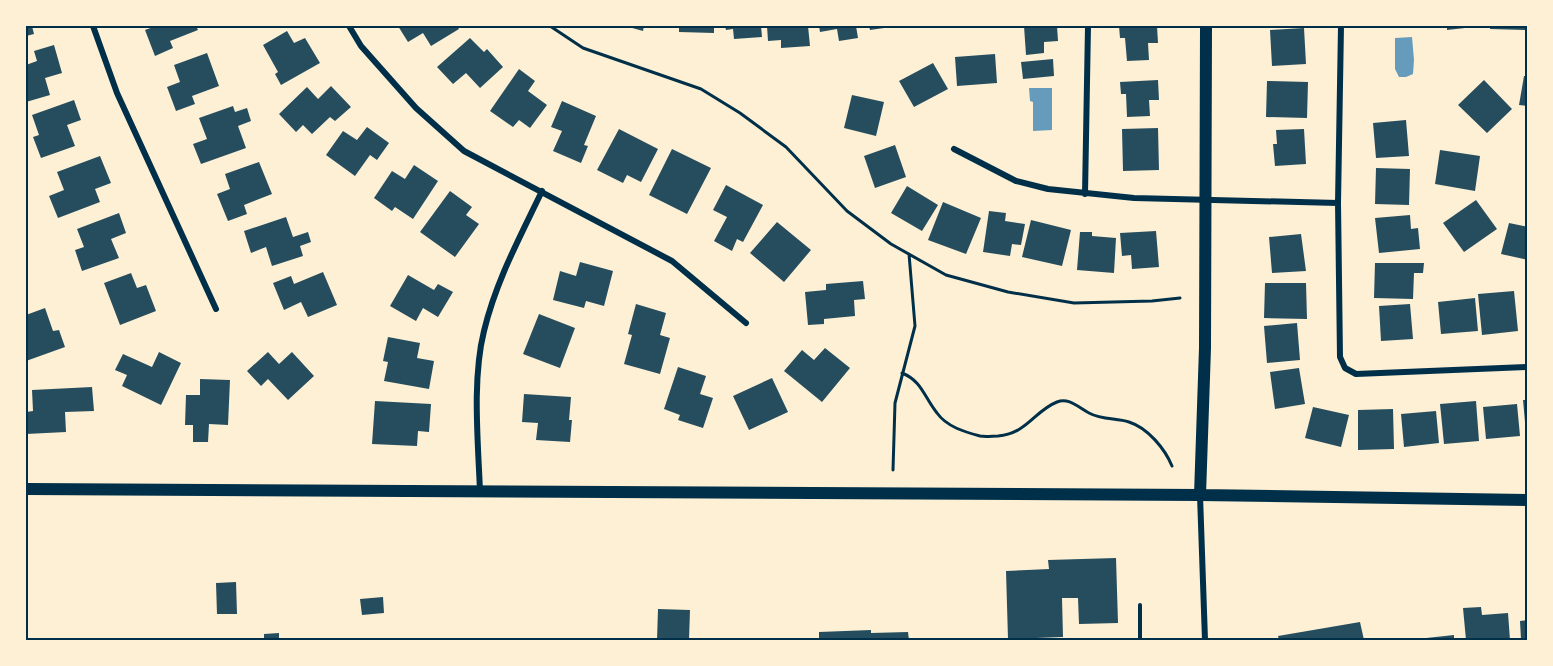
<svg xmlns="http://www.w3.org/2000/svg" width="1553" height="666" font-family="Mulish,sans-serif">
<style>
.water{fill:#669bbc}
.building{fill:#264d5e}
.lines{fill:none;stroke-linecap:round;stroke-linejoin:round}
.path{stroke:#003049;stroke-width:3}
.service{stroke:#003049;stroke-width:4}
.minor{stroke:#003049;stroke-width:6}
.secondary{stroke:#003049;stroke-width:12}
.neatline{fill:none;stroke:#003049;stroke-width:2}
</style>
<rect width="100%" height="100%" fill="#fdf0d5"/>
<path class="water" d="M1412 37 1414 60 1413 74 1406 77H1399L1395 69V38Z
M1029 88H1052V130L1033 131V102L1030 101Z"/>
<path class="building" d="M26 26H32L34 34 26 36Z
M156 26H196L198 30 170 41 173 48 155 56 145 30Z
M398 26H457L459 29 431 46 423 33 408 42Z
M625 26H644L643 31Z
M679 26H714V33L679 32Z
M725 26H761L762 37 734 39 733 29 726 30Z
M767 26H808L810 46 781 48V40L768 41Z
M819 26H856L858 38 839 41 837 29 820 32Z
M869 26H891V27L870 30Z
M1024 26H1057L1058 41 1044 42V53L1026 55Z
M1119 26H1157L1158 43H1148L1149 60 1127 61 1125 38H1120Z
M1447 26H1474V27L1447 30Z
M1490 26H1525V30L1490 29Z
M1304 28 1306 64 1272 66 1270 30Z
M287 31 294 43 305 38 320 63 281 85 275 74 278 72 263 45Z
M470 38 484 52 487 49 503 67 480 88 466 73 453 84 437 67Z
M54 45 62 73 45 78 50 95 26 102V65L37 61 34 51Z
M207 53 219 86 192 96 195 104 176 111 167 87 180 82 174 65Z
M995 54 997 83 957 86 955 57Z
M1053 59 1054 76 1023 79 1021 62Z
M933 63 948 89 914 107 899 81Z
M519 69 535 81 528 91 547 105 530 128 519 120 513 127 490 111Z
M1524 76H1528V106L1519 105Z
M1158 80 1159 100H1149L1150 116 1127 117 1126 94H1121L1120 82Z
M1484 80 1512 109 1487 133 1458 105Z
M1267 81 1308 82 1307 118 1266 117Z
M331 86 351 107 335 121 330 117 312 134 303 125 296 132 279 114 307 87 318 99Z
M852 95 884 102 876 136 844 128Z
M74 100 81 120 67 125 75 146 41 158 33 137 39 135 32 115Z
M562 101 596 116 584 145 588 146 581 163 553 151 562 131 551 127Z
M233 106 235 112 247 108 251 121 238 126 246 148 201 164 193 144 207 139 199 118Z
M1406 120 1409 156 1376 158 1373 123Z
M367 127 389 143 377 160 370 155 355 176 326 155 343 131 357 140Z
M1158 128 1159 170 1123 171 1122 129Z
M619 129 658 149 641 182 627 175 623 183 597 170Z
M1304 129 1306 164 1275 166 1273 144H1277L1276 130Z
M895 145 906 177 875 188 864 156Z
M672 149 711 168 687 214 649 195Z
M1440 150 1480 156 1475 191 1435 184Z
M100 156 111 183 95 189 100 202 58 218 49 196 64 190 57 172Z
M259 162 272 194 244 205 247 214 228 221 217 194 230 189 225 174Z
M414 165 438 181 413 219 395 207 392 211 374 198 392 171 405 179Z
M1376 168 1410 169 1409 205 1375 204Z
M726 185 763 205 743 242 737 239 732 251 714 241 727 217 713 210Z
M907 186 938 205 922 231 891 213Z
M450 191 472 207 466 215 479 224 455 257 420 232Z
M1476 200 1497 229 1464 252 1443 223Z
M943 202 981 218 966 254 928 240Z
M989 211 1006 213 1005 221 1025 224 1021 245 1012 244 1010 256 983 252Z
M119 213 126 233 111 239 119 258 82 271 75 250 84 247 77 229Z
M1410 215 1411 229 1418 228 1420 249 1379 253 1375 218Z
M286 217 293 237 308 232 311 242 300 246 303 256 272 266 266 247 251 253 244 231Z
M1031 220 1071 230 1062 266 1022 257Z
M777 222 811 250 784 282 750 253Z
M1509 223 1528 227V260L1501 254Z
M1156 231 1159 267 1132 269 1131 255 1122 256 1120 233Z
M1080 232H1092V236L1116 238 1114 273 1077 270Z
M1301 234 1306 271 1272 273 1269 237Z
M580 262 613 271 604 306 586 301 584 308 553 300 560 271 576 276Z
M1375 263H1424L1423 273H1414L1413 299 1374 298Z
M323 272 337 305 308 317 301 302 284 310 273 283 291 276 294 284Z
M131 273 137 288 146 285 156 311 120 325 104 283Z
M408 275 434 290 438 284 453 292 438 317 423 308 416 321 390 306Z
M863 281 865 299 854 300 855 316 824 319V324L808 325 805 292 826 290V284Z
M1265 283H1306L1307 319 1264 318Z
M1514 291 1518 331 1482 335 1478 294Z
M1475 298 1478 331 1441 334 1438 302Z
M636 304 666 313 660 335 670 338 660 374 624 364 632 335 628 334Z
M1410 304 1413 339 1381 341 1379 306Z
M45 308 53 331 59 330 65 347 26 361V315Z
M539 314 575 328 560 368 523 354Z
M1297 323 1300 360 1267 363 1264 326Z
M388 337 420 343 417 358 434 361 429 389 384 381 388 362 383 361Z
M825 348 850 368 822 402 784 371 802 350 814 360Z
M159 352 181 363 161 405 122 386 127 375 115 370 123 354 152 367Z
M268 352 279 364 292 352 314 376 288 400 268 379 261 386 247 371Z
M678 367 706 376 700 394 713 398 703 428 678 420 680 415 664 409Z
M1299 368 1305 404 1275 409 1270 372Z
M772 378 788 412 749 430 733 396Z
M200 379 230 380 228 425 209 424 208 442H193V425H185L186 395H200Z
M92 387 94 411 65 412 66 432 26 434V412L33 411 32 390Z
M524 394 571 397 569 420H572L570 442 536 440 538 423 522 422Z
M1523 400H1528V433H1526Z
M375 401 431 404 429 432 418 431 417 446 372 444Z
M1476 401 1479 441 1444 444 1440 404Z
M1517 404 1520 436 1486 439 1483 407Z
M1313 407 1349 415 1341 447 1305 438Z
M1393 409 1394 449 1358 450V410Z
M1436 411 1439 443 1404 447 1401 414Z
M1116 558 1118 623 1079 624 1078 598H1062L1063 637 1008 639 1006 571 1049 569 1048 560Z
M236 582 237 614H217L216 583Z
M383 597 384 613 362 615 360 599Z
M1481 607 1482 615 1508 613 1510 640H1466L1463 608Z
M658 609 690 610 689 640H657Z
M1528 620V640H1521L1520 621Z
M1360 622 1364 640H1279L1278 636Z
M871 630V633L908 632 909 640H819V632Z
M279 633V640H264V634Z
M1454 635V640H1417V639Z"/>
<g class="lines">
<path class="path" d="M550 26 583 48 701 89 740 113 786 147 847 211 891 244 946 275 1008 292 1074 303 1152 301 1180 298
M902 373C922 381 924 397 937 413 947 427 965 432 980 436 986 437 992 436 998 436 1028 433 1034 411 1057 402 1069 397 1079 408 1089 413 1102 420 1116 418 1129 422 1148 428 1165 449 1172 466
M893 470 895 403 915 326 909 254"/>
<path class="service" d="M1140 605V640"/>
<path class="minor" d="M93 26 117 93 216 309
M349 26 361 46 416 108 464 151 672 261 746 323
M1341 26 1338 203 1340 357 1345 368 1356 374 1528 367
M954 149 1016 181 1048 189 1134 198 1338 203
M1085 194 1088 26
M480 491C478 441 472 379 484 331 496 281 520 237 542 191
M1200 495 1205 640"/>
<path class="secondary" d="M26 489 1200 495 1528 500
M1200 495 1205 348 1206 26"/>
</g>
<rect width="1553" height="666" fill="none" stroke="#fdf0d5" stroke-width="54"/>
<rect x="27" y="27" width="1499" height="612" class="neatline"/>
</svg>
